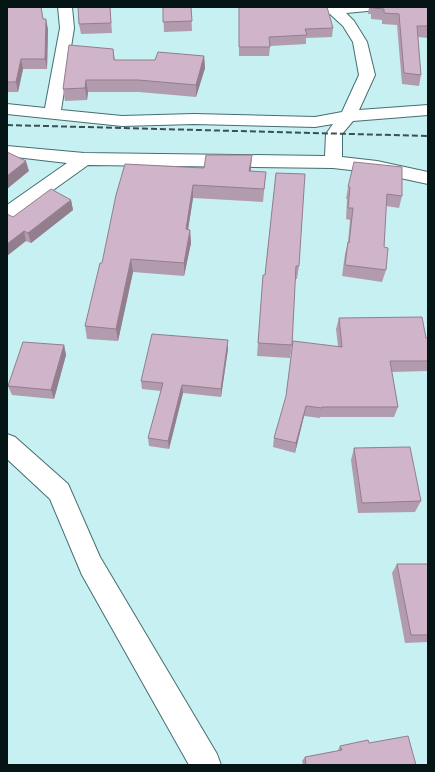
<svg xmlns="http://www.w3.org/2000/svg" width="435" height="772" font-family="Barlow,sans-serif">
<style>
.lines{fill:none;stroke-linecap:round;stroke-linejoin:round}
.street-casing{stroke:#476e70;stroke-width:2}
.street{fill:#fff;fill-rule:evenodd}
.rail{stroke:#3a5051;stroke-width:2;stroke-dasharray:6 3;stroke-linecap:butt}
.wall{fill:#b39bae}
.shaded-wall{fill:#927e8d}
.building{fill:#d0b4ca;stroke:#927e8d}
</style>
<rect width="100%" height="100%" fill="#c6f0f2"/>
<g class="lines">
<defs>
<path id="street" d="M58 7H72L74 28 61 110 122 116 194 114 315 117 342 112 359 75 353 42 343 26 330 14 299 11 294 10 292 7H380L378 10 346 13 354 21 367 42 375 75 359 110 428 105V115L353 121 342 134V157L377 161 428 172V184L377 173 333 168 88 165 14 218 7 220V205L67 163 7 156V146L84 153 325 156 326 134 333 124 315 127 194 124 122 126 7 114V104L45 108 60 28Z
M7 434 15 437 68 484 100 557 217 754 221 765H189L82 575 50 499 7 459Z"/>
</defs>
<use href="#street" class="street-casing"/>
<use href="#street" class="street"/>
<path class="rail" d="M7 125 428 136"/>
</g>
<path class="wall" d="M7 7 43 19 48 29 47 69H23L18 92H7Z
M110 7 112 33 81 34 79 24Z
M163 7H191L192 31 164 32Z
M239 7 333 28 332 37 306 38V44L270 46 269 56H239Z
M369 7H428V38L418 37 421 75 419 86 402 84 397 25 382 24V20L371 19V14H368Z
M113 49 115 60H155L204 56 205 68 196 97 139 92H88L87 100 65 101 63 89Z
M204 168H251V171L266 172 263 202 193 198 188 230H190L191 243 184 276 133 272 118 341 87 339 85 326 102 263Z
M276 173 299 266 297 279H295L292 345 290 358 257 356 263 275H265Z
M348 187 402 196 399 208 386 206 384 247 386 270 382 282 342 276 345 254 348 242 350 220 346 219 347 199H346Z
M71 200 73 210 31 243 26 241 13 217Z
M339 318 428 338V371L392 372 398 407 394 417H320V418L304 416 295 453 273 447 274 438 338 346 336 329Z
M64 345 66 355 54 399 12 395 8 386Z
M228 349 221 397 183 393 169 449 149 446 148 438 161 391 142 389 141 381Z
M354 448 421 501 415 512 358 513 351 460Z
M397 564H428V642L405 643 392 573Z
M369 743 416 765H303L302 761 305 757 338 751V750L340 746Z"/>
<path class="shaded-wall" d="M46 19 48 29 47 69 45 59Z
M204 56 205 68 196 97V85Z
M21 59 23 69 18 92 16 82Z
M86 80 88 92 87 100 85 88Z
M252 155 251 168 249 184V171Z
M26 161 29 171 7 189V176Z
M193 185V198L186 242V229Z
M71 200 73 210 31 243 28 233Z
M190 230 191 243 184 276V263Z
M24 231 26 241 7 256V244Z
M131 259 133 272 118 341 116 329Z
M228 340V349L221 397V389Z
M64 345 66 355 54 399 51 390Z
M182 385 183 393 169 449 168 441Z
M306 406 304 416 295 453 296 443Z"/>
<path class="building" d="M7 7H41L43 19H46L45 59H21L16 82H7Z
M78 7H110L111 23 79 24Z
M163 7H191L192 21 163 22Z
M239 7H327L333 28 305 29 307 35 269 37 270 47H239Z
M373 7H428V26H417L421 75 404 73 399 14 384 13V9L373 8Z
M69 45 113 49 114 60H155L158 52 204 56 196 85 138 80H86L85 88 63 89Z
M7 152 26 161 7 176Z
M206 155H252L249 171 266 172 264 189 193 185 186 229 190 230 184 263 131 259 116 329 85 326 100 263H102L116 195 125 164 204 168Z
M354 162 402 167V196L387 194 384 247 388 248 386 270 345 265 348 242 349 243 353 208H348L350 187H348Z
M276 173 305 174 299 266H296L292 345 258 343 263 275H265Z
M51 189 71 200 28 233 24 231 7 244V214L13 217Z
M422 317 426 338H428V361H390L398 407H322V408L306 406 296 443 274 438 286 396 293 341 342 347 339 318Z
M152 334 228 340 221 389 182 385 168 441 148 438 163 383 141 381Z
M23 342 64 345 51 390 8 386Z
M410 447 421 501 362 503 354 448Z
M397 564H428V635H411Z
M408 736 416 765H306L305 757 342 750 340 746 368 740 369 743Z"/>
<rect width="435" height="772" fill="none" stroke="#051415" stroke-width="16"/>
</svg>
